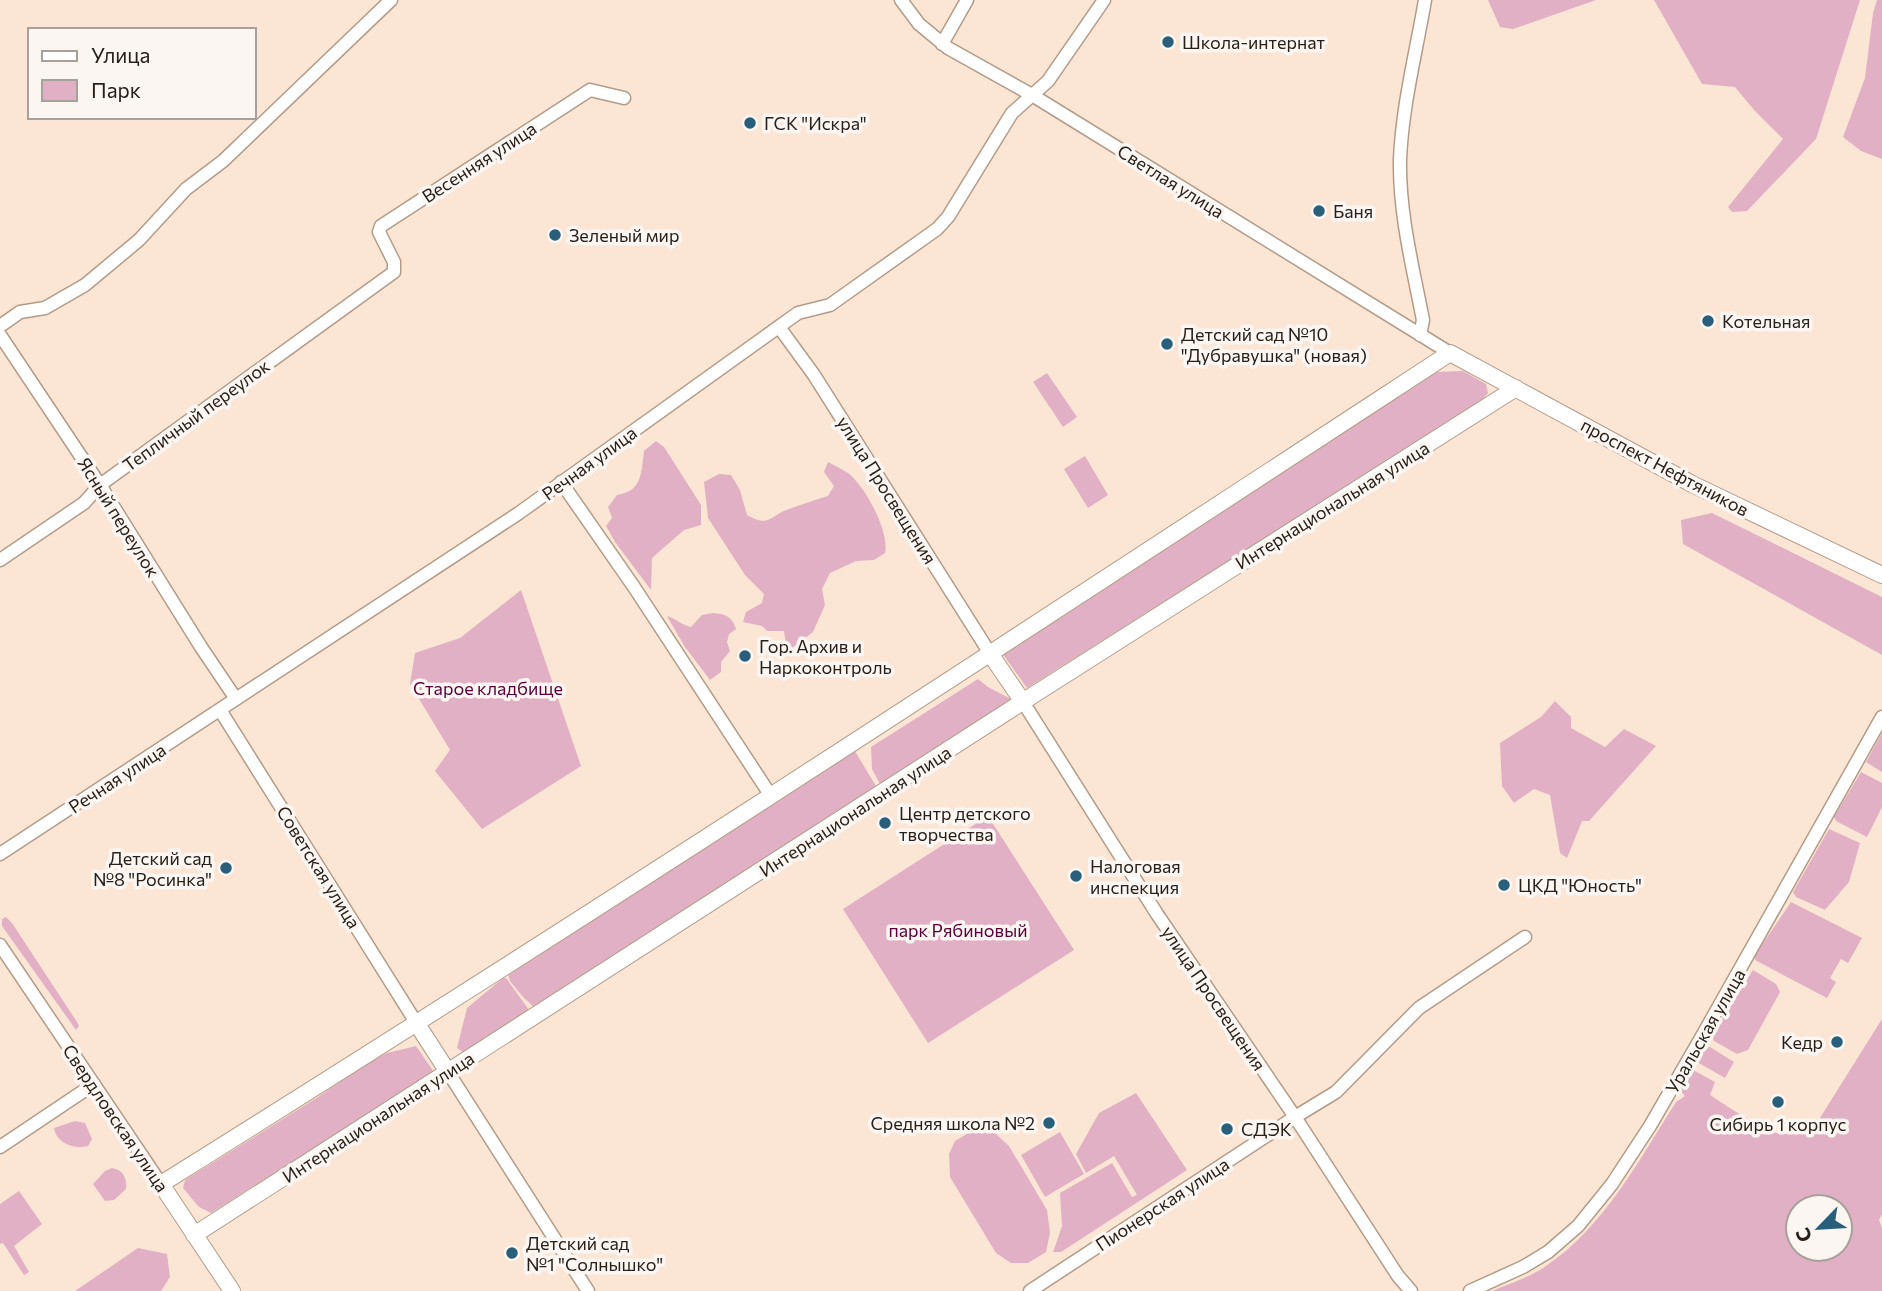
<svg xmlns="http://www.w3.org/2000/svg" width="1882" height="1291" font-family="Commissioner,sans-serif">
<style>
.green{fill:#e1b0c5;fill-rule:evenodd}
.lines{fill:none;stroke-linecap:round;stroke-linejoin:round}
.minor-casing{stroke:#b49b87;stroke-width:15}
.major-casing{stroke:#b49b87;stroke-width:18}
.minor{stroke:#fff;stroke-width:12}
.major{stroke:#fff;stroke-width:16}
.poi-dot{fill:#295f7a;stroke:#fcf6f2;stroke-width:2.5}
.labels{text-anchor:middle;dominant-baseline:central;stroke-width:7;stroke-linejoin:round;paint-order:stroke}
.poi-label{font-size:18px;fill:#2a2019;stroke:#fcf6f2;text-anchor:start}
.street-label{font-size:18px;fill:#2a2019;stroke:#fcf6f2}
.park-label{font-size:18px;fill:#5a0037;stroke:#fcf6f2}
</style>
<rect width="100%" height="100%" fill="#fbe6d5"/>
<path class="green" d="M1488 0H1596L1513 29 1500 27Z
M1654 0H1860L1816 139 1747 211 1732 212 1728 207 1783 139 1755 111 1735 87 1702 84Z
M1877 0H1882V159L1861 151 1843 137 1865 78 1873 13Z
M1463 371 1486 384 1488 393 1480 402 1027 688 1002 653 1436 372Z
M1047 373 1077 417 1063 427 1033 382Z
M656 441 664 447 701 505V525L684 530 652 558 651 590 615 542 606 526 612 518 608 507 617 495C643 491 641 472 644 451Z
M1085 456 1108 495 1088 508 1064 469Z
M828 462C835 466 842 469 848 473 865 486 890 532 885 553L874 560 856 561 830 573 822 589 825 605 813 632 787 652 784 631H767L762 626 743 622 746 612 762 603 764 594 745 575 708 518 704 482 719 474 731 475 740 490 747 515C770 528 769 516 789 509 802 504 815 500 828 496L834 486 824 472Z
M1712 513 1882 597V655L1683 544 1681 520Z
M521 590 581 766 482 829 435 771 450 750 410 684 415 653 460 638Z
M713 613C725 614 732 616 736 629L729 634 727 642 730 651 721 662V672L710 680 685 647 667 616C677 619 681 625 691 627L702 615Z
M978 679 988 687 1011 699 880 784 872 769 871 747Z
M1555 701 1571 717V728L1605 747 1624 729 1656 746 1589 821H1582L1567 858 1560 853 1550 795 1534 789 1514 803 1502 786 1500 743 1541 717Z
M1882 733V772L1866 762Z
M853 748 876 786 534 1007 523 997 510 981 508 974Z
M1861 772 1882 783V807L1867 837 1836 821 1834 817Z
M988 816 1074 950 928 1043 843 909Z
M1829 829 1860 843 1849 882 1825 910 1796 897 1793 892Z
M1791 902 1862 938 1848 963 1841 959 1830 978 1836 982 1827 998 1755 960V955Z
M6 917 12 923 77 1022 79 1026 76 1030 2 926V919Z
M1753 970 1776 984 1780 992 1748 1050 1737 1054 1714 1041 1711 1035Z
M503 978H506L529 1010 464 1053 457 1048 467 1008Z
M1882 1019V1214L1879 1220 1882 1228V1291H1492C1510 1283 1529 1278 1546 1266 1604 1227 1639 1160 1676 1102L1685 1096 1679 1089 1693 1070 1715 1082 1710 1095C1726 1105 1765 1133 1782 1134 1795 1135 1808 1127 1818 1121ZM1798 1207H1840V1249H1798Z
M416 1046 434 1072 211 1213 199 1207 183 1188 185 1180 318 1097 366 1064 387 1053Z
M1710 1047 1734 1062 1725 1078 1697 1062 1705 1048Z
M1136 1093 1187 1170 1061 1252H1053L1062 1226 1060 1193 1112 1163 1132 1197 1137 1195 1114 1156 1086 1173 1076 1154 1099 1113Z
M75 1121 85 1123 92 1139 88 1146C75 1150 56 1143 54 1128Z
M974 1130 994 1132 1009 1146 1047 1210 1050 1233 1046 1252 1028 1263H1011L996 1253 950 1177 949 1154 955 1141Z
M1060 1132 1084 1174 1045 1197 1021 1155Z
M112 1168C124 1170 127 1179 126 1189L114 1200 105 1201 93 1184 105 1171Z
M19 1191 42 1224 14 1246 29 1272 24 1275 3 1243 0 1244V1204Z
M138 1248 167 1254 170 1277 161 1291H75Z"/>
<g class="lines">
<defs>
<path id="minor" d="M901 0 919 24 948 48 1032 95 1450 353
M942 44 967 0
M0 326 20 312 45 308 85 285 139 240 186 189 223 161 391 0
M779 327 814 375 991 655
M0 335 100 485 201 647 236 699
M1420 335 1423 320C1413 268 1399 214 1400 160 1402 107 1416 53 1425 0
M561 482 634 587 771 796
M0 560 84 503 100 485 394 272V262L379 232 381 226 590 90 624 98
M1023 702 1157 914 1295 1117 1398 1276 1411 1291
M220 710 417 1024
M0 854 519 513 798 313 830 305 937 229 948 217 1012 113 1048 81 1104 0
M0 945 161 1184
M448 1072 588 1291
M0 1147 94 1084
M1030 1291 1295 1117 1336 1092 1419 1008 1525 937
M1470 1291 1523 1267 1548 1252 1578 1226 1612 1184 1650 1126 1701 1038 1882 717"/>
<path id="major" d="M991 655 1023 702
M417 1024 448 1072
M194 1235 1027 699 1516 388
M232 1291 161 1184C595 913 1022 633 1450 353L1692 484 1882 575"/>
</defs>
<use href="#minor" class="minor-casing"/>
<use href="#major" class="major-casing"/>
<use href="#minor" class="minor"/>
<use href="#major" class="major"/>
</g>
<g class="poi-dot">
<circle cx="1168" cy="42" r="7"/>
<circle cx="750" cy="123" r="7"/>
<circle cx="1319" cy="211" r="7"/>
<circle cx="555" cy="235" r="7"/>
<circle cx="1708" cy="321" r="7"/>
<circle cx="1167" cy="344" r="7"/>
<circle cx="745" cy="656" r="7"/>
<circle cx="885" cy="823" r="7"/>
<circle cx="226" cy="868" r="7"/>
<circle cx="1076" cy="876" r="7"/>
<circle cx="1504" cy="885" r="7"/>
<circle cx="1837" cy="1042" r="7"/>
<circle cx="1778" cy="1102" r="7"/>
<circle cx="1049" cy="1123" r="7"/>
<circle cx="1227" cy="1129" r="7"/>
<circle cx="512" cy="1253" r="7"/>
</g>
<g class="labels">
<g class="poi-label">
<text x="1182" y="42">Школа-интернат</text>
<text x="764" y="123">ГСК "Искра"</text>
<text x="1333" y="211">Баня</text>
<text x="569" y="235">Зеленый мир</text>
<text x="1722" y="321">Котельная</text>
<text x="1181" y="334">Детский сад №10<tspan x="1181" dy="21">"Дубравушка" (новая)</tspan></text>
<text x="759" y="646">Гор. Архив и<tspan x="759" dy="21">Наркоконтроль</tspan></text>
<text x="899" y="813">Центр детского<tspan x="899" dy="21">творчества</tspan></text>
<text x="212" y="858" text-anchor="end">Детский сад<tspan x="212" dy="21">№8 "Росинка"</tspan></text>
<text x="1090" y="866">Налоговая<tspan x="1090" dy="21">инспекция</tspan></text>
<text x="1518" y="885">ЦКД "Юность"</text>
<text x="1823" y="1042" text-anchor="end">Кедр</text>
<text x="1035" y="1123" text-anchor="end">Средняя школа №2</text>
<text x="1778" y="1124" text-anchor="middle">Сибирь 1 корпус</text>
<text x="1241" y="1129">СДЭК</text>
<text x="526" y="1243">Детский сад<tspan x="526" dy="21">№1 "Солнышко"</tspan></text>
</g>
<g class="street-label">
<text transform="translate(479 162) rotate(-33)">Весенняя улица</text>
<text transform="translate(1171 181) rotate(32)">Светлая улица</text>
<text transform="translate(196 415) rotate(-36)">Тепличный переулок</text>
<text transform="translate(589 463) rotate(-36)">Речная улица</text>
<text transform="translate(1665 467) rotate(28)">проспект Нефтяников</text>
<text transform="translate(887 490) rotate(58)">улица Просвещения</text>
<text transform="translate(1332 505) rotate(-32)">Интернациональная улица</text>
<text transform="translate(119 517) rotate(58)">Ясный переулок</text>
<text transform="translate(117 778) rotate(-33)">Речная улица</text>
<text transform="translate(855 811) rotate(-33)">Интернациональная улица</text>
<text transform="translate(319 867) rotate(58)">Советская улица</text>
<text transform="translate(1214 998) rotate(56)">улица Просвещения</text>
<text transform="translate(1705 1031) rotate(-60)">Уральская улица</text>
<text transform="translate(378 1117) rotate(-33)">Интернациональная улица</text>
<text transform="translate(116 1118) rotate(56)">Свердловская улица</text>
<text transform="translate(1162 1204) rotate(-33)">Пионерская улица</text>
</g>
<g class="park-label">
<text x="488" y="688">Старое кладбище</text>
<text x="958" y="930">парк Рябиновый</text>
</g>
</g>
<rect x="28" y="28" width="228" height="91" fill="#fcf6f2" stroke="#a8a09b" stroke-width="2"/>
<rect x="42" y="51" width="35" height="10" fill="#ffffff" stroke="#a8a09b" stroke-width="2"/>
<text x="91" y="63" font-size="21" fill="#2a2019">Улица</text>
<rect x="42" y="80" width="35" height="21" fill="#e1b0c5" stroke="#a8a09b" stroke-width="2"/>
<text x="91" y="98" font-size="21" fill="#2a2019">Парк</text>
<g transform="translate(1819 1228) rotate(245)"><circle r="33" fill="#fcf6f2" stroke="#a8a09b" stroke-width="2"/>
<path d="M0-5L12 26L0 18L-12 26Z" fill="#295f7a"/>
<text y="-10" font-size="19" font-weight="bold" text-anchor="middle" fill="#2a2019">С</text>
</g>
</svg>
